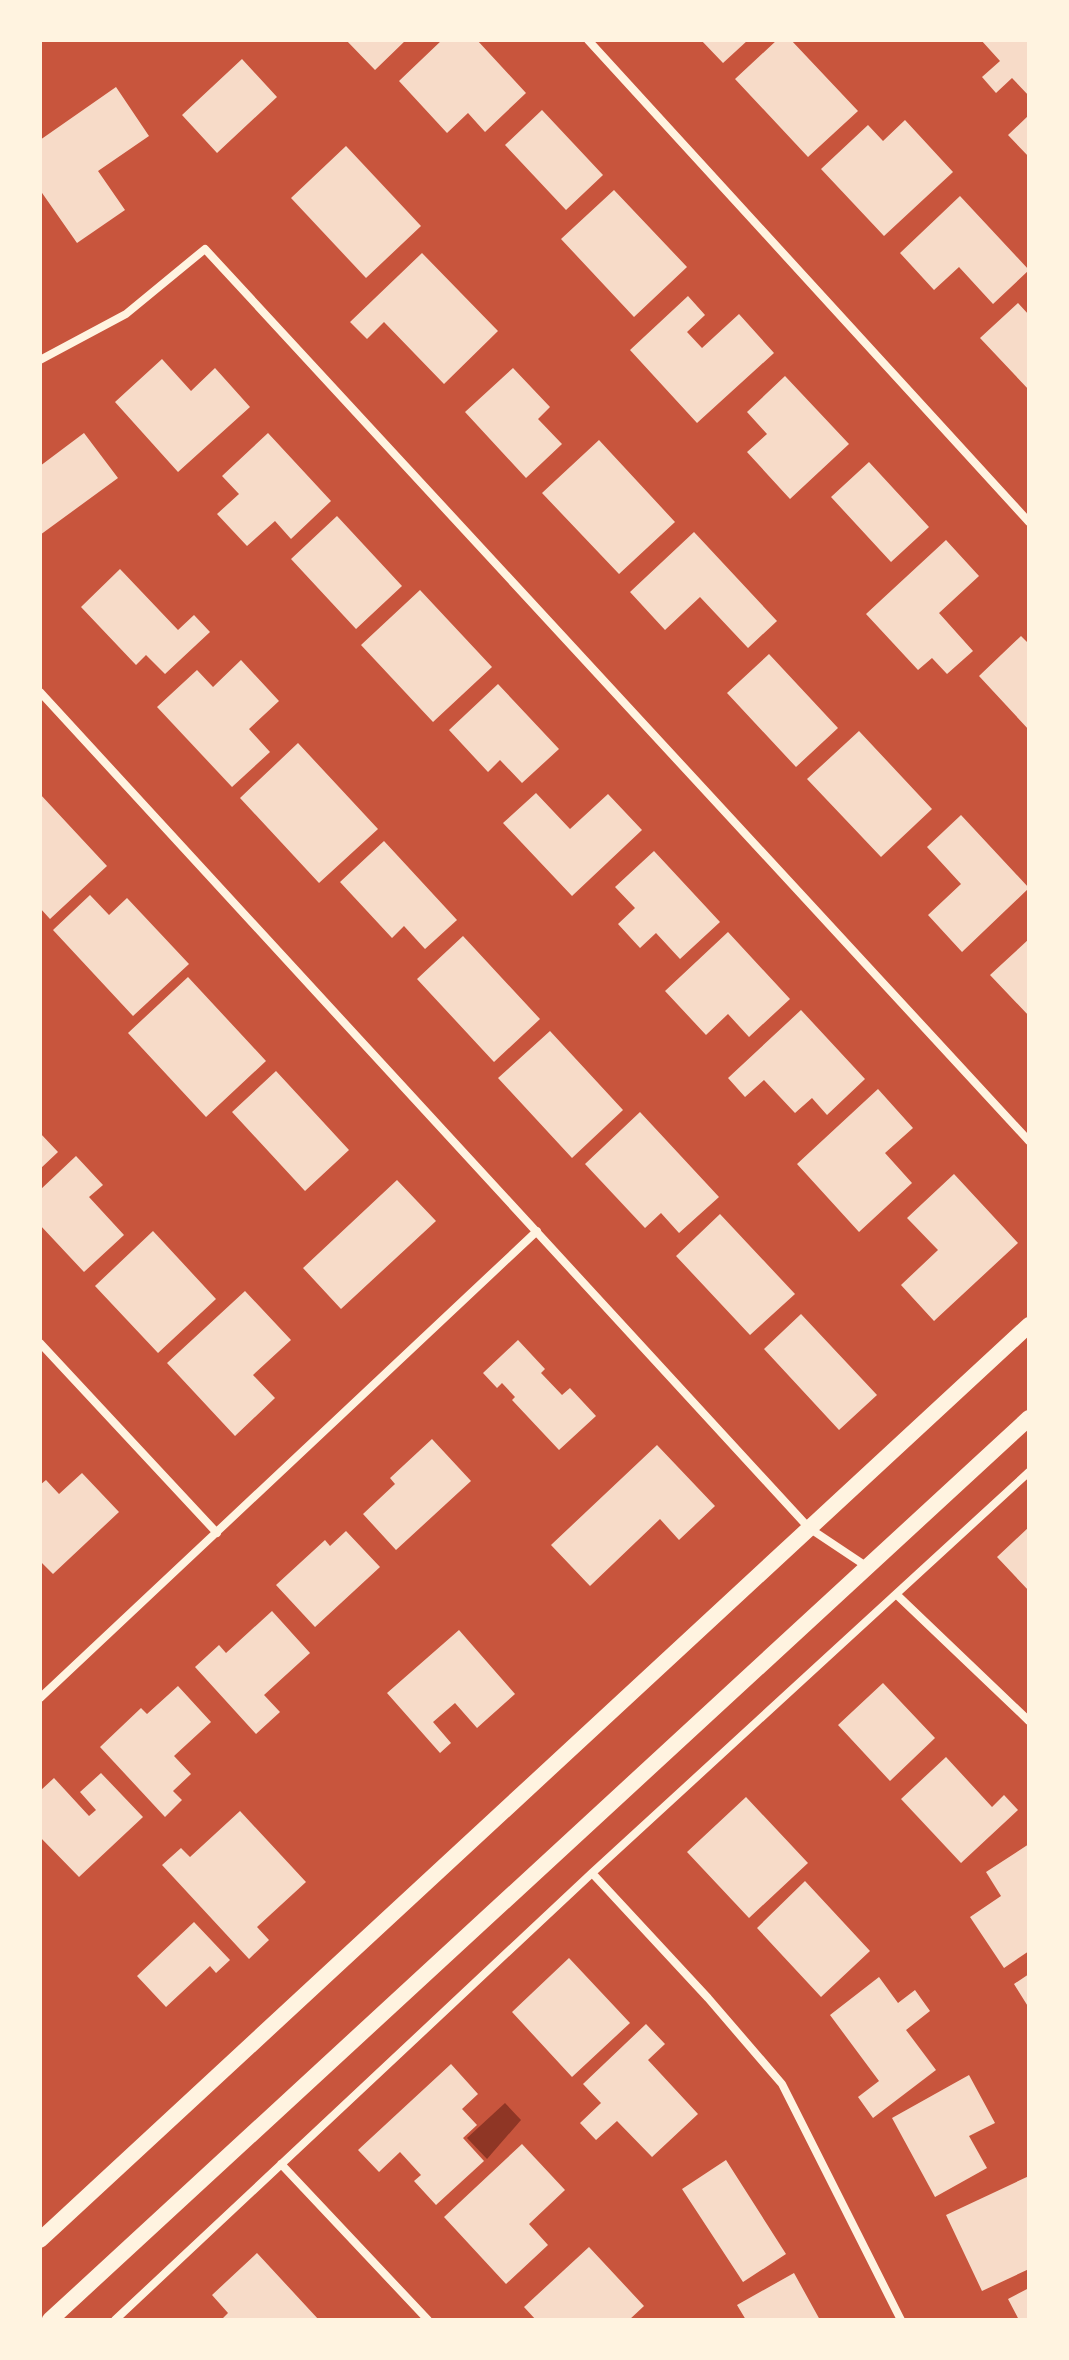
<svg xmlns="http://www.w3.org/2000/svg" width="1069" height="2360" font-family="'Nunito Sans',sans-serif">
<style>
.water{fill:#8f3625}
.building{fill:#f7dbc8}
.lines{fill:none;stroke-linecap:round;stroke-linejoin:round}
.minor{stroke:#fff3e0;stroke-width:8}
.secondary{stroke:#fff3e0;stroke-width:16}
</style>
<rect width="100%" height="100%" fill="#c8553d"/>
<path class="water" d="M505 2103 521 2120 487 2159 467 2138Z"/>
<path class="building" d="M346 40H406L375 70Z
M442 40H477L526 93 485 132 468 113 447 133 399 81Z
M701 40H748L723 63Z
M777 40H791L858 111 808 157 735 79Z
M981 40H1029V96L1012 78 996 93 982 77 1000 61Z
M242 59 277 97 217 153 182 115Z
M116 87 149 136 98 171 125 210 77 243 40 190V140Z
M542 110 603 175 566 210 505 145Z
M1029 115V157L1008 135Z
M905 120 953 172 884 236 821 169 868 125 883 141Z
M346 146 421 226 366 278 291 198Z
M614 190 687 267 634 317 561 239Z
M960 196 1029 270 993 304 959 267 934 290 900 253Z
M422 253 498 331 444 384 384 322 367 339 350 322Z
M688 296 705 315 687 332 702 348 739 314 774 353 697 423 630 350Z
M1018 303 1029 315V390L980 338Z
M162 359 191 391 215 368 250 407 178 472 115 402Z
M513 368 550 407 538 419 562 444 526 478 465 412Z
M785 376 849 444 790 499 747 452 767 434 747 412Z
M84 433 118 478 40 535V466Z
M268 433 331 501 291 539 275 521 247 546 217 514 239 494 222 476Z
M599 440 675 522 619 574 542 493Z
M869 462 929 527 891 562 831 497Z
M337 516 402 586 356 629 291 559Z
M694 532 777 621 748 648 700 597 665 630 630 592Z
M946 540 979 576 939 613 973 651 947 674 932 658 918 670 866 614Z
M120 569 178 630 194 615 210 632 165 674 146 655 136 665 81 607Z
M420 590 492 667 433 722 361 645Z
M1021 636 1029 644V730L979 676Z
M769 654 838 728 796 767 727 693Z
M241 660 279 701 249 729 270 752 232 787 157 707 197 670 213 687Z
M498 684 559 749 522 783 500 760 488 772 449 730Z
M859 731 932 809 881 857 807 779Z
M298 743 378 829 319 883 240 798Z
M536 793 570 829 608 794 642 830 572 896 503 823Z
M40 794 107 866 50 919 40 908Z
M961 815 1029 888 962 952 928 915 961 884 927 847Z
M384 841 457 920 425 949 404 926 392 938 340 882Z
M654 851 720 922 680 959 656 933 640 948 618 924 635 908 615 887Z
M90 895 109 915 127 898 189 964 133 1016 53 930Z
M728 932 790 999 749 1037 728 1014 706 1035 665 991Z
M463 936 540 1019 494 1062 417 979Z
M1029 939V1016L990 975Z
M188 977 266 1061 206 1117 128 1033Z
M801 1010 865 1079 827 1115 812 1098 795 1113 764 1080 745 1097 728 1078Z
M550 1031 623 1110 572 1158 498 1078Z
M276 1071 349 1150 305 1191 232 1112Z
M878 1089 913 1128 885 1153 912 1183 859 1232 797 1164Z
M640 1112 719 1197 679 1233 661 1213 645 1228 585 1164Z
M40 1133 58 1152 40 1169Z
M76 1156 103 1185 89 1197 124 1235 84 1272 40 1225V1190Z
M954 1174 1018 1243 934 1321 901 1285 938 1250 907 1218Z
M397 1180 436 1221 341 1309 303 1268Z
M720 1214 795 1294 750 1335 676 1256Z
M153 1231 216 1299 158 1353 95 1286Z
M245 1291 291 1340 253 1375 275 1398 235 1436 167 1363Z
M801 1314 877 1395 839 1430 764 1349Z
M518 1340 545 1369 541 1373 562 1395 570 1388 596 1416 559 1450 512 1400 515 1397 502 1383 497 1388 483 1373Z
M432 1439 471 1481 396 1550 363 1514 395 1484 390 1478Z
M657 1445 715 1506 679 1540 660 1519 590 1586 551 1545Z
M82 1473 119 1512 53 1574 40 1561V1485L46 1480 59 1494Z
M1029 1527V1591L997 1557Z
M346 1531 380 1567 315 1627 276 1585 325 1540 330 1546Z
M272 1611 310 1653 264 1695 280 1712 256 1734 195 1667 219 1645 226 1653Z
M459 1630 515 1694 477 1728 455 1703 433 1722 451 1743 440 1753 387 1693Z
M883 1683 935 1738 890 1781 838 1725Z
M178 1686 211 1722 174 1756 191 1774 173 1791 182 1800 165 1817 100 1747 141 1708 147 1714Z
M946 1757 992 1807 1004 1795 1018 1810 961 1863 901 1799Z
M101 1773 143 1817 79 1877 40 1837V1791L54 1778 89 1816 96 1810 80 1792Z
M746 1797 808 1863 749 1918 687 1852Z
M240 1811 306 1882 257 1927 269 1940 249 1959 162 1865 181 1848 190 1857Z
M1029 1844V1951L1004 1968 970 1917 1001 1896 986 1872Z
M805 1881 870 1951 821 1997 757 1928Z
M194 1922 230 1960 216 1973 210 1966 166 2007 137 1976Z
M569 1958 630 2023 572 2077 512 2012Z
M1029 1974V2008L1014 1984Z
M879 1977 898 2003 915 1990 930 2011 906 2030 936 2070 873 2118 858 2097 879 2081 830 2015Z
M646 2024 665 2044 648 2060 698 2114 652 2157 617 2121 596 2140 580 2123 601 2103 583 2084Z
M451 2064 478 2094 462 2109 477 2125 463 2138 484 2161 436 2205 414 2181 421 2175 400 2152 379 2172 358 2150Z
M969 2075 995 2123 969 2136 987 2168 935 2197 892 2118Z
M522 2144 565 2190 529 2224 548 2245 506 2284 444 2217Z
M726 2160 786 2254 743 2282 682 2189Z
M1029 2176V2269L982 2291 946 2215Z
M589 2247 644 2306 629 2320H536L524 2307Z
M257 2253 319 2320H221L228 2313 212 2295Z
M794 2273 820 2320H746L737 2305Z
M1029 2288V2320H1019L1008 2299Z"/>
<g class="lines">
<path class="minor" d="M588 40 1029 522
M40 360 126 314 205 249 1029 1141
M40 692 809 1528 866 1566
M40 1343 217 1533
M897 1595 1029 1721
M40 1698 537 1231
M592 1873 708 1998 782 2084 901 2320
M281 2164 428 2320
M115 2320 592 1873 1029 1472"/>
<path class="secondary" d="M40 2240 1029 1325
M50 2320 1029 1418"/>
</g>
<rect width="1069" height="2360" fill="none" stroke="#fff3e0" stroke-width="84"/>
</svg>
